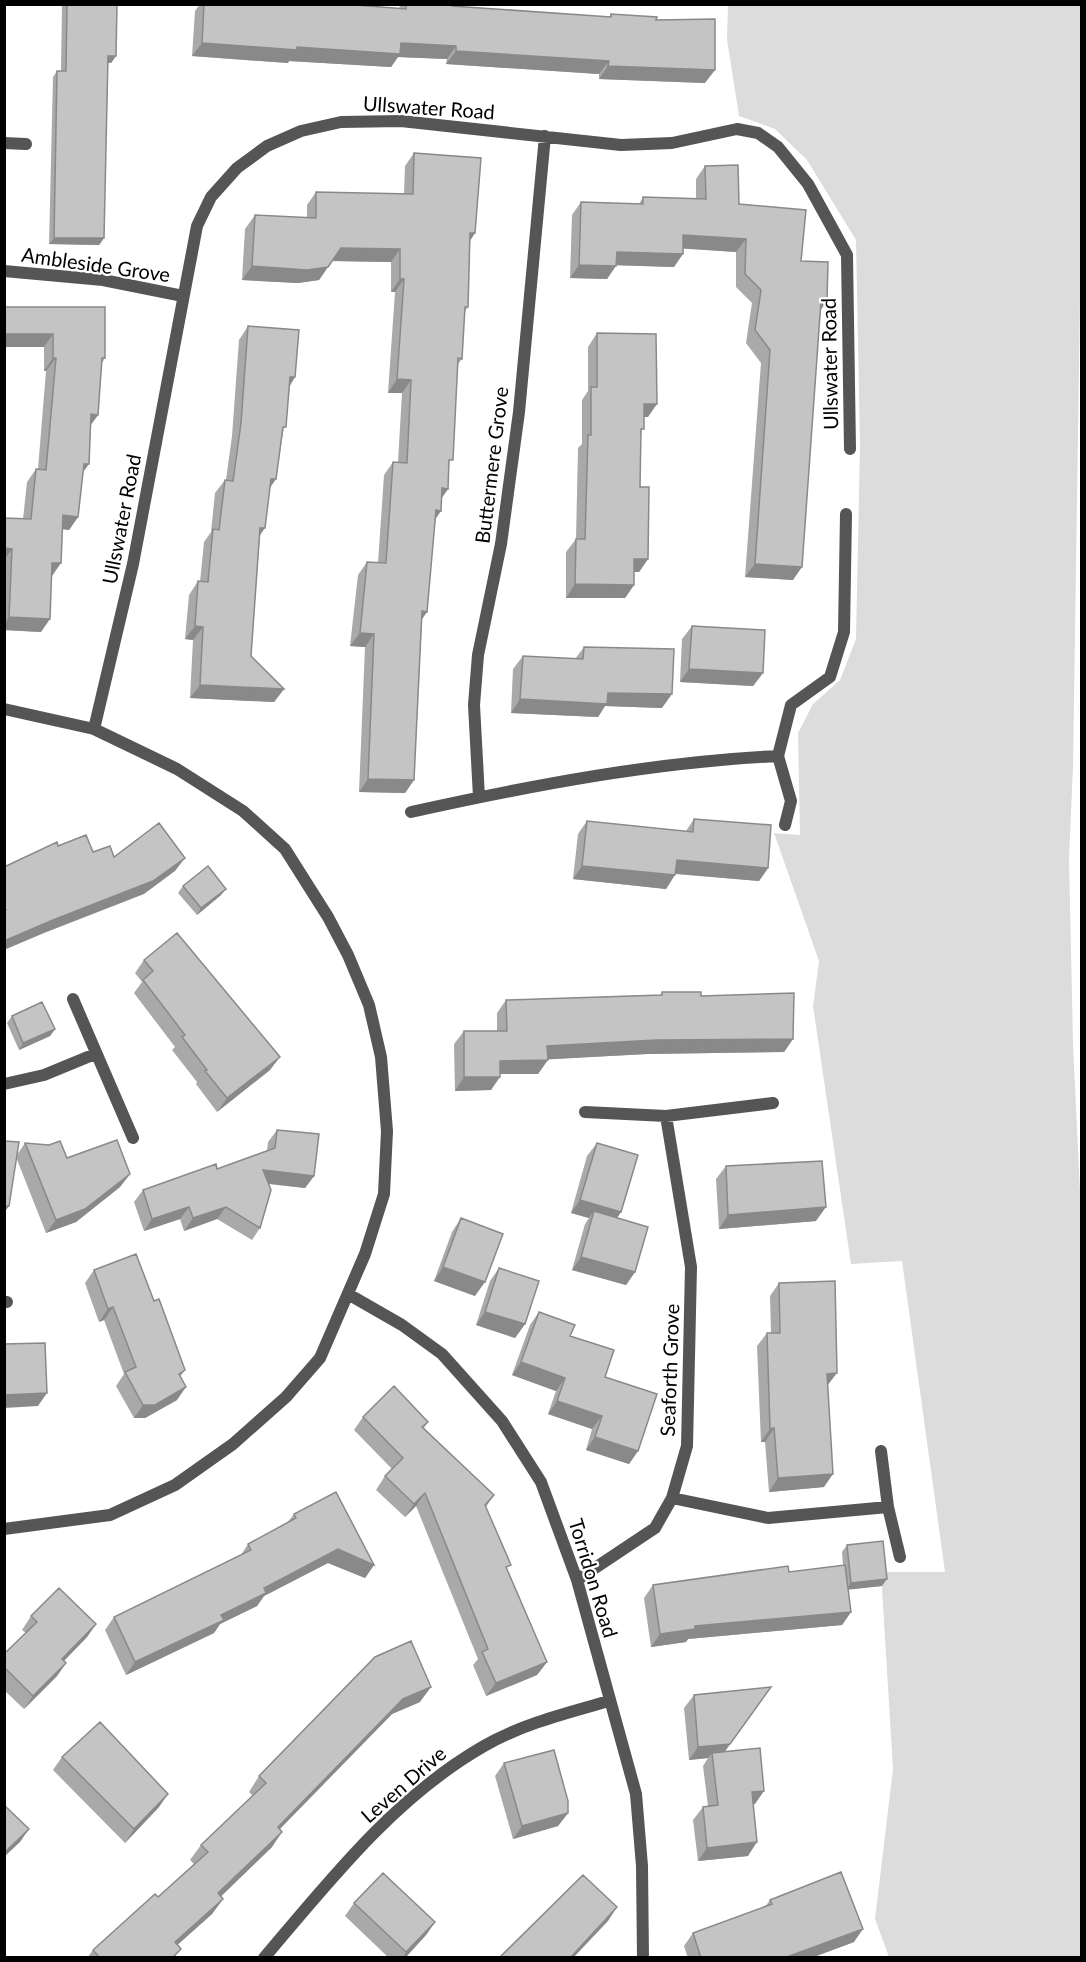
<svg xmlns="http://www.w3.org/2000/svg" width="1086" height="1962" font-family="Lato,sans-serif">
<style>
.green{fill:#dcdcdc}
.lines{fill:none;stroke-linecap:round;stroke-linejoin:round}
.street{stroke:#555;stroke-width:12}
.wall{fill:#a9a9a9}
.shaded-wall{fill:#898989}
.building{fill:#c4c4c4;stroke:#898989;stroke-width:1.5}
.labels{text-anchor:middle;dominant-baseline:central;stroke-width:4.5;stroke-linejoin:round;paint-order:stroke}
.street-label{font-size:20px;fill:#000;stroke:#fff}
</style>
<rect width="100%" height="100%" fill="#fff"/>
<path class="green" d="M728 5H1081V234L1073 767 1069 858 1073 1045 1082 1233 1081 1957H889L875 1919 893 1769 881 1572H945L902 1261 851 1264 813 1006 819 961 774 833 800 835 798 733 813 704 840 680 856 639 860 446 856 240 807 160 775 129 739 116 727 39Z"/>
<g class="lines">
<path class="street" d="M4 143 26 144
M4 271 103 280 183 296
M4 709 94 729 177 769 243 811 285 849 328 917 348 955 369 1005 381 1057 387 1131 384 1194 365 1254 320 1358 286 1397 233 1444 175 1485 110 1515 4 1529
M94 729 133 564 197 226 211 197 237 168 267 146 301 131 341 122 401 121 621 145 672 143 737 129 758 133 778 147 808 184 847 255 850 449
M479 797 474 705 478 655 501 544 519 412 545 136
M411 812C533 785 654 762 778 756
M785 825 791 801 778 756 791 705 830 677 844 632 846 514
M73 999 133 1138
M4 1084 44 1075 95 1054
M585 1112 666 1116 773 1103
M348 1294 402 1325 442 1354 502 1421 541 1482 577 1580 636 1794 642 1866 643 1958
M4 1302H7
M881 1451 888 1507 900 1557
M672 1498 768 1518 888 1507
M577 1580 655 1528 672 1498 687 1446 691 1267 666 1116
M264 1958C330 1880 395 1797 484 1746 522 1724 567 1713 609 1701"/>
</g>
<path class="wall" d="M62 4H117L116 56 111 63H108L104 238 99 245 49 244 53 77 57 71H61Z
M200 4H343L399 8 401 4H452V6L609 17 611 14 656 20 705 83 599 79V74L446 64 447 59 398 57 391 67 289 61 288 63 192 56 195 11Z
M414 153 475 233 470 241 468 307 465 311 462 359 458 364 449 465 448 489 442 497 435 519 422 619 414 780 405 793 359 792 365 647 350 646 358 575 367 562 378 563 384 475 393 462H398L402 393H388L395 292H391V262L332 261 319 280 298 283 242 280 245 229 255 215 307 218V205L316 192 404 194 405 166Z
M705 166 739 204 801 261 821 310 793 580 745 577 761 363 746 343 752 303 736 287V252L683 248 674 267 616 265 607 279 570 278 572 215 581 202 639 204 643 197 696 199V179Z
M4 307 105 358 102 363 98 415 91 425 89 464 83 472 78 517 69 530 63 529 52 576 41 632 4 630V518L23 519 27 482 36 469H38L46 371H44V347H4Z
M248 326 295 377 290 386 276 479 269 488 260 536 251 656 284 689 274 702 190 698 193 640 185 639 189 595 198 581 200 582 204 542 211 532 215 493 225 480H226L232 436 239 340Z
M597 333 648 417H644L641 435 640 487 648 559 639 572H634V585L625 598H566V552L576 539 578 448 582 444V400L588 391V347Z
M692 626 763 673 753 686 680 682 682 639Z
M584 647 662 708 605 706 598 717 511 713 513 669 523 656 575 659Z
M694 819 768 868 759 881 675 874 666 889 573 879 578 834 587 821 686 831Z
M183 886 221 895 197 915 178 893Z
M144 960 270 1070 217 1112 196 1084 197 1082 172 1050 175 1047 134 993 142 982 135 973Z
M662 992 701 996 793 1039 784 1052 647 1054 548 1059 538 1074H500L491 1090 455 1091 454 1044 464 1031H497V1013L506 1000 660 995Z
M12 1016 55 1029 50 1036 19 1050 7 1023Z
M277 1130 314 1176 305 1188 268 1184 260 1228 252 1240 217 1219 184 1231 180 1219 144 1231 134 1202 143 1190 217 1169 267 1151 268 1142Z
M25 1143 67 1158 130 1174 120 1187 76 1222 46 1233 16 1157 17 1155Z
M597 1143 621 1212 617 1218 635 1272 626 1285 572 1270 585 1224 589 1218 571 1213 587 1156Z
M726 1166 816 1221 719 1229 716 1179Z
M461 1218 475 1296 434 1281 452 1232Z
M499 1268 525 1324 515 1338 476 1325 490 1281Z
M94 1270 154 1301 185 1370 180 1377 177 1400 145 1418H134L116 1386 124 1374 104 1320 99 1322 85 1283Z
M779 1283 828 1386 824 1487 769 1492 765 1442H761L757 1346 767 1333H771L770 1296Z
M539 1312 570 1336 605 1377 638 1451 629 1464 586 1450 592 1429 548 1414 556 1391 512 1375 530 1325Z
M363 1417 428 1422 424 1428 494 1495 486 1507 507 1570 547 1662 537 1675 486 1696 473 1665 478 1659 416 1506 405 1517 376 1490 385 1476 392 1469 354 1430Z
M294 1514 374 1565 365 1578 328 1563 264 1596 257 1606 220 1624 214 1633 126 1675 105 1630 114 1617 241 1555 248 1544 287 1523Z
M847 1545 882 1586 848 1589 851 1612 842 1625 688 1639 686 1642 651 1647 644 1598 653 1585 789 1572 843 1565 842 1552Z
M31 1616 96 1624 87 1637 64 1661 66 1663 57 1676 24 1709 4 1690V1654L26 1633 22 1630Z
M375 1657 420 1702 392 1714 280 1829 272 1847 221 1896 223 1899 212 1914 177 1945 175 1958H87L93 1950 158 1897 194 1864 190 1860 201 1845 253 1796 249 1792 259 1776Z
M694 1695 755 1804H753L748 1856 698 1861 693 1820 703 1807 708 1806 703 1766 708 1758 689 1760 684 1708Z
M62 1757 159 1807 125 1843 53 1770Z
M504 1763 568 1813 558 1826 513 1839 495 1776Z
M770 1900 854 1942 811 1958H688L684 1946 693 1933 765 1907Z
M354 1903 435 1922 426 1935 405 1958H389L345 1916Z"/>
<path class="shaded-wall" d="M202 43 297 47 401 43 456 46 447 59 398 57 391 67 289 61 288 63 192 56Z
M456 51 609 61 599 74 446 64Z
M108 56H116L111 63H103Z
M608 66 715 70 705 83 599 79Z
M470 233H475L466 246Z
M683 235 746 239 736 252 674 248Z
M54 238H104L99 245 49 244Z
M341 248 400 249 391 262 332 261Z
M617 252 683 254 674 267 608 265Z
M579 265 616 266 607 279 570 278Z
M252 266 328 267 319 280 298 283 242 280Z
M400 279H404L395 292H391Z
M821 301H827L818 314Z
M4 334H53L44 347H4Z
M53 358H56L46 371H44Z
M290 377H295L286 391Z
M397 379 411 380 402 393H388Z
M644 404H657L648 417H635Z
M91 414 98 415 88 428Z
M84 464H89L79 477Z
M271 479H276L267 492Z
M442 488 448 489 439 502Z
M436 510 441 511 432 524Z
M63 515 78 517 69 530 54 528Z
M260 528H265L255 542Z
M4 548 12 549 4 560Z
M634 559H648L639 572H625Z
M52 563H61L52 576Z
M755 564 802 567 793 580 745 577Z
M575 584 634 585 625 598H566Z
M422 611 427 612 418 625Z
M9 617 50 619 41 632 4 630V624Z
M195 626 203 627 193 640 185 639Z
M360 633 374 634 365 647 350 646Z
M689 669 763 673 753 686 680 682Z
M200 685 284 689 274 702 190 698Z
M608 693 672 694 662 708 605 706 598 717 511 713 520 699Z
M368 779 414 780 405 793 359 792Z
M185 858 175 871 144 894 44 933 4 950V941Z
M677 860 768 868 759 881 668 873Z
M582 866 675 875 666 889 573 879Z
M226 889 221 895 197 915 201 908Z
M55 1029 50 1036 19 1050 23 1043Z
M793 1039 784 1052 647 1054 538 1060 547 1046 656 1040Z
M280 1057 270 1070 217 1112 227 1098Z
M548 1060 538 1074H491L500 1061Z
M464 1077H500L491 1090 455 1091Z
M263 1170 314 1176 305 1188 255 1182Z
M130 1174 120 1187 76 1222 46 1233 56 1220Z
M580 1200 621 1212 612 1225 594 1211 589 1218 571 1213Z
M4 1206H9L4 1213Z
M189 1207 180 1219 144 1231 152 1219Z
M226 1207 217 1219 184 1231 193 1218Z
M826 1207 816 1221 719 1229 728 1215Z
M581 1257 635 1272 626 1285 572 1270Z
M443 1267 485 1282 475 1296 434 1281Z
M113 1307 104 1320 99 1322 108 1309Z
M485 1312 525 1324 515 1338 476 1325Z
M521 1362 565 1378 556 1391 512 1375Z
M837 1373 827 1386V1374Z
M186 1387 177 1400 145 1418H134L143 1405Z
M47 1393 38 1406 4 1408V1395Z
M557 1401 602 1416 592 1429 548 1414Z
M774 1428 765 1442H761L770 1429Z
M595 1437 638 1451 629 1464 586 1450Z
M833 1474 824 1487 769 1492 778 1478Z
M425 1493 416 1506 405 1517 414 1504Z
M338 1549 374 1565 365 1578 328 1563 264 1596 257 1606 220 1624 214 1633 126 1675 135 1662 221 1615 264 1588Z
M887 1579 882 1586 846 1590 851 1583Z
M851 1612 842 1625 688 1639 686 1642 651 1647 660 1634 695 1626Z
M96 1624 87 1637 53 1672 62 1659Z
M547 1662 537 1675 486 1696 496 1683Z
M66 1663 57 1676 24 1709 33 1696Z
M431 1687 420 1702 392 1714 267 1842 278 1827 403 1699Z
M771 1687 721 1757 712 1753 708 1758 689 1760 698 1747Z
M764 1791 755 1804 743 1806 752 1792Z
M168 1794 159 1807 125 1843 134 1829Z
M568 1813 558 1826 513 1839 522 1826Z
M29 1829 20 1842 4 1857V1853Z
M282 1832 272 1847 208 1909 218 1893Z
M757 1842 748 1856 698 1861 707 1848Z
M223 1899 212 1914 164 1957 175 1942Z
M617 1907 608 1921 573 1958H570Z
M435 1922 426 1935 405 1958H403L406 1952Z
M863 1929 854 1942 811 1958H784Z"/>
<path class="building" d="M67 4H117L116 56H108L104 238H54L57 71H66Z
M204 4H295L306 5V4H343L406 9V4H452V6L611 17V14L657 17 656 20 715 19V70L608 66 609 61 456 51V46L401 43 400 54 297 47V50L202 43Z
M414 153 481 158 475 233H470L468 307H465L462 359 458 358 453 460H449L448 489 442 488 441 511 436 510 427 612 422 611 414 780 368 779 374 634 360 633 367 562 386 563 393 462 407 463 411 380 397 379 404 279H400V249L341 248 328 267 307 270 252 266 255 215 316 218V192L413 194Z
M738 165 739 204 806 210 801 261 828 262 827 301H821L802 567 755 564 770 350 755 330 761 290 745 274 746 239 683 235V254L617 252 616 266 579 265 581 202 643 204V197L706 199 705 166Z
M4 307H105V358H102L98 415 91 414 89 464H84L78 517 63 515 61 563H52L50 619 9 617 12 549 4 548V518L31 519 36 469 46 470 56 358H53V334H4Z
M248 326 299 330 295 377H290L286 427H283L276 479H271L265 528H260L251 656 284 689 200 685 203 627 195 626 198 581 208 582 213 529 219 530 225 480 233 481 241 423Z
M597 333 656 334 657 404H644V429H641L640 487H649L648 559H634V585L575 584 576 539H585L588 435H591V387H597Z
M692 626 765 630 763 673 689 669Z
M584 647 674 649 672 694 608 693 607 704 520 699 523 656 583 659Z
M694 819 771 825 768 868 677 860 675 875 582 866 587 821 693 832Z
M159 823 185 858 153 881 53 920 4 941V911L6 910 4 907V867L57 842 58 846 86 835 93 852 110 846 114 857Z
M208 866 226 889 201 908 183 886Z
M177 933 280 1057 227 1098 205 1071 207 1070 182 1037 185 1035 143 980 153 971 144 960Z
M662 992H701V996L794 993 793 1039 656 1040 547 1046 548 1060 500 1061V1077H464V1031H507L506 1000 662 995Z
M42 1002 55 1029 23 1043 12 1016Z
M277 1130 319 1134 314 1176 263 1170 271 1190 260 1228 226 1207 193 1218 189 1207 152 1219 143 1190 216 1164 217 1169 275 1148Z
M117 1140 130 1174 85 1209 56 1220 25 1143 49 1145 60 1141 67 1158Z
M4 1141 19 1142 9 1206H4Z
M597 1143 638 1155 621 1212 580 1200Z
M822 1161 826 1207 728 1215 726 1166Z
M594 1211 648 1227 635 1272 581 1257Z
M461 1218 503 1234 485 1282 443 1267Z
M136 1254 154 1301 159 1299 185 1370 179 1374 186 1387 155 1405H143L125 1372 136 1367 113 1307 108 1309 94 1270Z
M499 1268 539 1281 525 1324 485 1312Z
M835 1281 837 1373 827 1374 833 1474 778 1478 774 1428 770 1429 767 1333H780L779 1283Z
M539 1312 575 1325 570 1336 614 1350 605 1377 657 1394 638 1451 595 1437 602 1416 557 1401 565 1378 521 1362Z
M45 1343 47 1393 4 1395V1344Z
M394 1386 428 1422 422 1427 494 1495 485 1505 511 1565 506 1567 547 1662 496 1683 482 1652 488 1649 425 1493 414 1504 385 1476 403 1458 363 1417Z
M336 1492 374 1565 338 1549 264 1588 266 1593 221 1615 224 1620 135 1662 114 1617 251 1550 248 1544 296 1518 294 1514Z
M883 1541 887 1579 851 1583 847 1545Z
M845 1565 851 1612 695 1626V1629L660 1634 653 1585 788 1566 789 1572Z
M59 1588 96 1624 62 1659 66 1663 33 1696 4 1667V1654L37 1622 31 1616Z
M411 1641 431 1687 403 1699 278 1827 282 1832 218 1893 223 1899 175 1942 181 1949 172 1958H100L93 1950 155 1894 158 1897 208 1852 201 1845 266 1783 259 1776 375 1657Z
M771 1687 730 1744 698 1747 694 1695Z
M100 1722 168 1794 134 1829 62 1757Z
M760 1748 764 1791 752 1792 757 1842 707 1848 703 1807 718 1805 712 1753Z
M554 1750 568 1801V1813L522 1826 504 1763Z
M4 1805 29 1829 4 1853Z
M841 1872 863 1929 784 1958H701L693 1933 772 1904 770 1900Z
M383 1873 435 1922 406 1952 354 1903Z
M583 1875 617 1907 570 1958H499Z"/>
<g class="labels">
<g class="street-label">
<text transform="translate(429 107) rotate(4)">Ullswater Road</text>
<text transform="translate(96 264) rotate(8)">Ambleside Grove</text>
<text transform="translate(829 364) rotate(-91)">Ullswater Road</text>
<text transform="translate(491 465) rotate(-83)">Buttermere Grove</text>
<text transform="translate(121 519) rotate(-79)">Ullswater Road</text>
<text transform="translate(669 1370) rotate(-88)">Seaforth Grove</text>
<text transform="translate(594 1578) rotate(73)">Torridon Road</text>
<text transform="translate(403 1784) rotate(-41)">Leven Drive</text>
</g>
</g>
<rect width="1086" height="1962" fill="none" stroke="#000000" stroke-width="12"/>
</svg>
